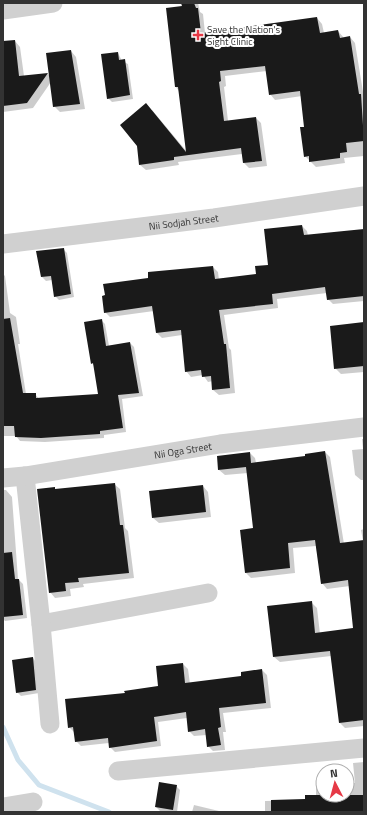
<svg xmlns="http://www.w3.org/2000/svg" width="367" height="815" font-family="'Titillium Web',sans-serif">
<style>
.shadow{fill:#0003}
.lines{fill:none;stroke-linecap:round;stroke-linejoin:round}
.stream{stroke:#cfe2ee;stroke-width:5}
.building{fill:#1a1a1a}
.street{stroke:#d0d0d0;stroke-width:19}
.poi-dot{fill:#e63946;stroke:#fff;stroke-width:1.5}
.labels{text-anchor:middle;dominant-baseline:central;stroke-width:4;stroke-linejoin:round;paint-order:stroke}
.poi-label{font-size:10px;fill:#333;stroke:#fff;text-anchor:start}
.street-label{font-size:10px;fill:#333;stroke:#fff}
</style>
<rect width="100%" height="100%" fill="#fff"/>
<path class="shadow" d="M182 3H198L200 12 203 14 205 33 317 18 322 24 324 33 338 31 344 38 350 37 355 43 364 98V156L344 158 345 163 316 167 305 156 306 128 302 96 275 100 270 94 267 71 225 76 226 86 224 87 228 121 256 118 261 123 267 166 249 168 244 163 242 154 178 162 179 165 146 170 140 165 152 110 188 153 179 91 176 87Z
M15 41 20 47 24 76 48 74 50 76 71 51 76 57 85 109 60 112 54 106 51 82 33 108 3 112V42Z
M118 53 122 61 128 64 133 99 112 102 108 98Z
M302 226 307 231 308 236 364 230V301L333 304 328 299 327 293 277 299 278 308 224 315 229 348 231 350 235 393 219 395 213 390V381L208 382 203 375 191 377 186 371 182 335 162 338 157 333 154 311 110 317 105 312 150 279 149 273 213 267 218 272 219 280 257 275 269 265Z
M63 249 67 253 74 297 59 300 55 296 52 280 46 281 42 277 37 252Z
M3 274 5 276 10 313 16 317 20 344H18L26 394H35L39 399 99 395 95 367 92 363 101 320 105 324 109 346 130 343 134 347 143 396 122 399 126 432 104 435V438L45 442 20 441 16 436H3Z
M364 323V372L341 374 335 368Z
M362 439H364V480H361L355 475 352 450 363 449Z
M325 452 330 457 344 544 363 541 361 530 364 529V726L345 728 340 723 331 656 280 662 274 657 311 602 317 608 320 634 355 629 350 586 327 589 322 583 316 546 293 548 295 573 251 578 246 573 254 529 248 473 225 475 219 470 250 453 255 458 256 463 306 457Z
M114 484 120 489 125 528 128 531 134 578 83 584 84 587 70 589 71 596 55 598 50 592 54 488 57 490Z
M203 486 208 492 211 517 159 523 153 518Z
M3 490H6L12 497 18 579 23 584 27 618 5 621 3 619Z
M33 658 36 662 39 693 21 696 17 692Z
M183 664 188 669 190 684 242 677 262 670 267 675 271 708 223 713 226 732H223L225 750 213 751 208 746 207 735 194 736 189 731 187 718 158 722 161 746 115 752 110 747 109 743 81 746 76 741 75 733 69 727 126 694 159 687Z
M364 762V812H265V801L306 800 316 796V785H323V795H347V783H355L353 763Z
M176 786 180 790 177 812 160 811 156 807Z
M194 805 219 811 220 812H192Z"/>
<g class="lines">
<path class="stream" d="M3 727 18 760 39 785 109 812"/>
</g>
<path class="building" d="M181 3H194L196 8H198L201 33 317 17 320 33 338 30 340 38 350 36 359 94H361L364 141 346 143 347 152 340 153V158L309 162V156L304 157 300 127H304L300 91 269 95 265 66 220 71 221 81 219 82 224 121 256 117 262 161 243 163 241 148 174 157V160L139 165 137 146 120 125 146 103 186 152 178 87H175L166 8 182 6Z
M15 40 19 76 48 73 27 103 3 106V41Z
M71 50 80 104 53 107 46 53Z
M118 52 119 60 125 59 130 95 107 99 101 54Z
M302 225 304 235 364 229V296L327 300 325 287 272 294 273 304 219 310 224 344H226L230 388 212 390 211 376 202 377 201 370 185 372 181 330 156 333 152 306 104 313 102 296 105 295 103 284 148 278V272L213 266 215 279 256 274 255 266 268 265 264 229Z
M64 248 71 294 54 297 51 276 41 277 36 251Z
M10 318 23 393H36V398L98 394 93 363 91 364 84 322 102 319 106 346 130 342 139 393 118 395 123 428 100 431V434L41 438 15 437 14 426H3V319Z
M364 322V366L334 369 330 326Z
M325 451 340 543 364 540V720L339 723 330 651 273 657 267 606 312 601 315 633 353 628 348 580 321 584 315 540 288 543 290 568 245 573 240 530 253 528 246 467 218 470 217 456 250 452 251 463 305 456V454Z
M115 483 120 525H123L129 573 78 578 79 582 65 583 66 591 49 593 37 489 55 487V489Z
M203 485 206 512 152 518 149 491Z
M12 552 15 579H19L23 615 3 617V553Z
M33 657 36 690 16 693 12 660Z
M183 663 185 683 241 676V672L262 669 266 703 219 708 221 727 218 728 221 745 207 747 205 729 188 732 186 712 154 717 157 741 109 748 108 738 75 742 73 727 68 728 65 699 125 693 124 691 158 686 156 666Z
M159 782 177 785 173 810 155 807Z
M305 795H364V812H271V800L305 799Z"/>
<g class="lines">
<g class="street">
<path d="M3 10 53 3"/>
<path id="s1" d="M3 244 214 218 364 196"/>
<path d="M25 476 41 624 208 593"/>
<path id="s2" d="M3 478 25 476 220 444 364 427"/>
<path d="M41 624 50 724"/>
<path d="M118 771 364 748"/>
<path d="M3 807 33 802"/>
</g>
</g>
<path class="poi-dot" d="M196 29h4v4h4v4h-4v4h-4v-4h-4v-4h4z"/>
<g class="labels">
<g class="poi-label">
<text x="207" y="29">Save the Nation's<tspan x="207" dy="12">Sight Clinic</tspan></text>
</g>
<g class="street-label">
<text stroke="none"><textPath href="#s1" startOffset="182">Nii Sodjah Street</textPath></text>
<text stroke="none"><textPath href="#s2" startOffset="182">Nii Oga Street</textPath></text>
</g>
</g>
<rect width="367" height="815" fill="none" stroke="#333333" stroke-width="8"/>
<g transform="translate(335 783) rotate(354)"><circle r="19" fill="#ffffff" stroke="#adadad"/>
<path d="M0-3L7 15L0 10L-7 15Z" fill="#e63946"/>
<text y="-6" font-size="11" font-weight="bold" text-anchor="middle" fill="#333333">N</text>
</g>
</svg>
